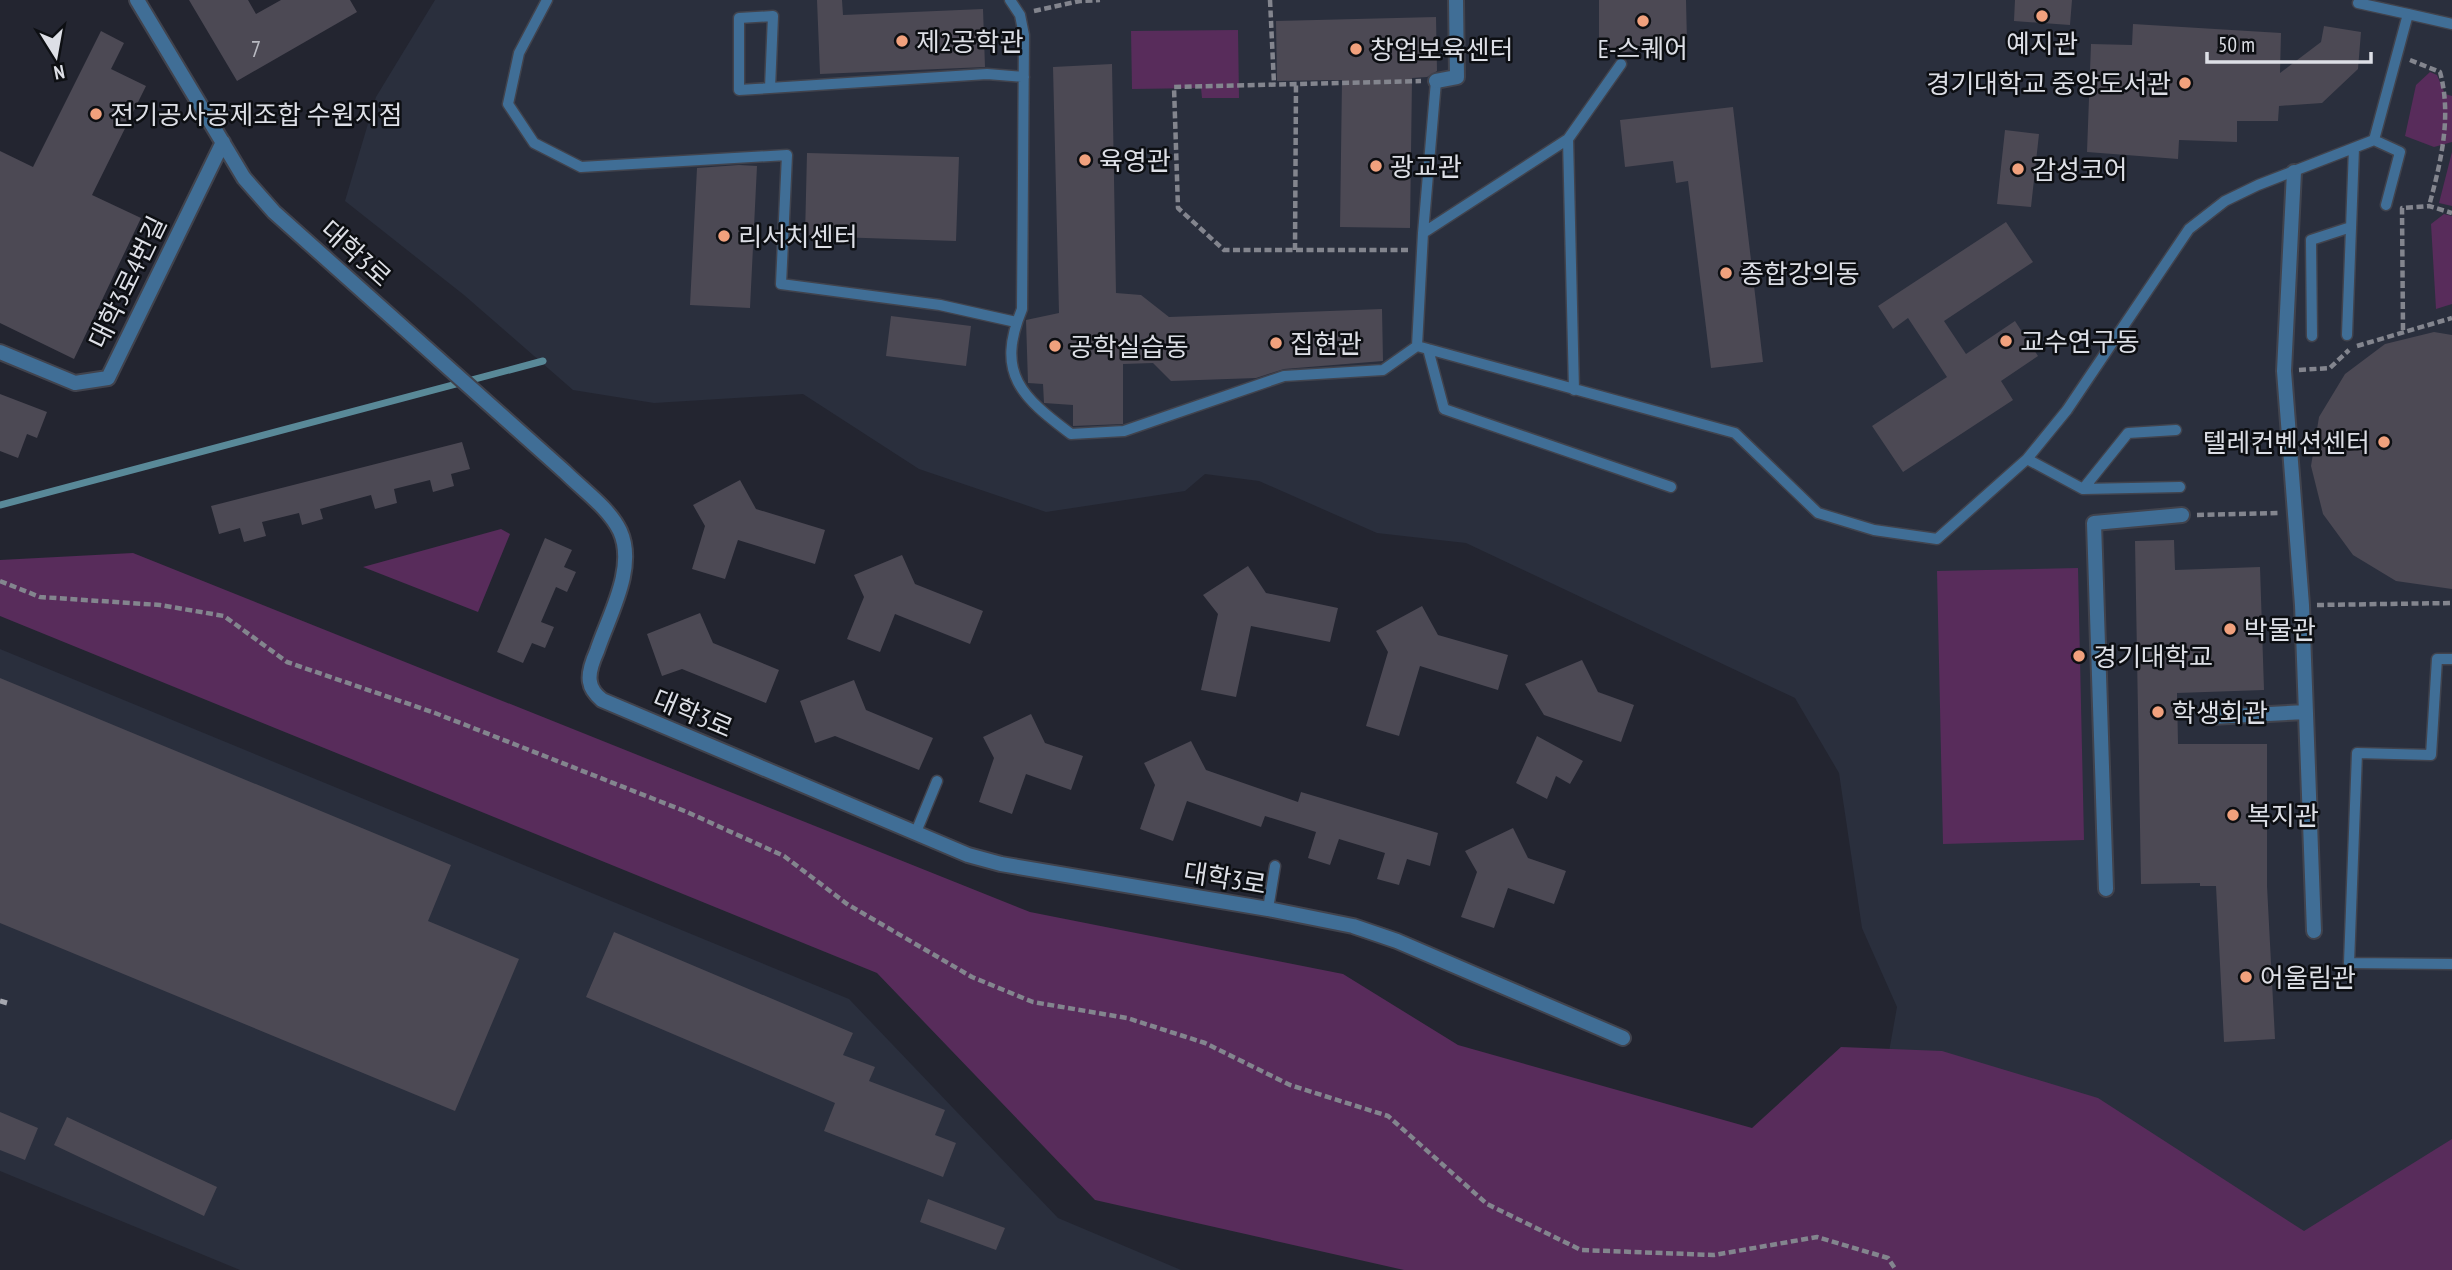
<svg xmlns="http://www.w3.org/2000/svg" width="2452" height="1270" font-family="'PT Sans Narrow','Noto Sans KR',sans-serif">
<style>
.built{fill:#2a2f3d}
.green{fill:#582c5b}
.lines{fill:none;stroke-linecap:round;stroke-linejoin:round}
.stream{stroke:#598998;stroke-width:7}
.building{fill:#4c4954}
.lane-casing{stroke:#41434d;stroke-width:13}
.street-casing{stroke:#41434d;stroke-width:18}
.path{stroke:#83858e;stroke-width:4.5;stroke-dasharray:7 3.5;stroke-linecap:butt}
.lane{stroke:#406e96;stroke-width:10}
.street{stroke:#406e96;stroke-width:14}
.rail{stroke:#a5a7af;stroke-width:5;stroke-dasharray:14 7;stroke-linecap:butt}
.poi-dot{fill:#f1a17d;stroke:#0d0f13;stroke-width:2.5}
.labels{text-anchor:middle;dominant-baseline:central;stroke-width:5;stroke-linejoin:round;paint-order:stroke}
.number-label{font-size:23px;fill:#b9bac2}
.poi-label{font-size:26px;fill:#dddfe6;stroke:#0d0f13;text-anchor:start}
.street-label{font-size:26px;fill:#dddfe6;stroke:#0d0f13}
</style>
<rect width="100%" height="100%" fill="#232530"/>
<path class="built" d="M435 0H2452V1270H1850L1897 1007 1862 928 1839 773 1795 698 1466 543 1377 533 1259 481 1205 474 1185 491 1046 512 919 469 803 394 654 403 573 390 464 295 345 201 376 97Z
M0 649 849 999 1058 1218 1181 1270H240L0 1171Z"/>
<path class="green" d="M1238 30 1239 98H1202L1201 88 1132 89 1131 31Z
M2430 72 2437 75 2445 94 2452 96V142L2434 147 2405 136 2416 85Z
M2452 152V206L2439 203Z
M2444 214 2452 216V304L2436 309 2431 224Z
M501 529 510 534 478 612 363 567Z
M133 553 1030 912 1343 974 1458 1045 1752 1128 1841 1047 1942 1051 2098 1098 2304 1231 2452 1139V1270H1404L1095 1200 877 973 0 616V560Z
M2078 568 2084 840 1943 844 1937 571Z"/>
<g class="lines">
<path class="stream" d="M0 505 543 361"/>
</g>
<path class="building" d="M189 0H248L256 14 281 0H350L357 12 237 81Z
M817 0H842L843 15 983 9 985 67 820 74Z
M1599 0H1686L1687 43 1599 56Z
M2015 0H2072L2070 25 2014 21Z
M1436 17 1437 71 1427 77 1412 78 1410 228 1340 227 1342 80 1277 81 1276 21Z
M2133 24 2281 33 2280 73 2321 42 2324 26 2361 32 2358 69 2322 103 2279 106 2278 121H2237V142L2179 140 2178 159 2087 152 2091 44 2132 45Z
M101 31 124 43 111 69 146 86 92 195 141 218 74 359 0 323V151L33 167Z
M1112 64 1116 293 1141 295 1169 317 1382 309 1383 361 1284 369 1256 378 1171 381 1153 363 1123 364V424L1073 426V405L1044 403 1043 384 1028 383 1026 320 1059 313 1053 67Z
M1733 107 1763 362 1711 368 1688 181 1676 183 1673 161 1625 167 1620 120Z
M2005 130 2039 134 2031 207 1997 204Z
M807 153 959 157 956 241 805 236Z
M739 165 757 166 750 308 690 305 697 168Z
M2006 222 2033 262 1944 321 1966 354 2015 321 2038 356 2001 381 2013 400 1903 472 1872 426 1947 377 1908 318 1893 329 1878 306Z
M891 316 971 326 966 366 886 356Z
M2434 332 2452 335V589L2396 581 2353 555 2323 514 2311 466 2319 417 2345 374 2385 344Z
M0 394 47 412 37 438 27 434 18 458 0 451Z
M462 442 470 469 451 474 454 486 433 492 430 480 394 489 397 503 375 509 371 495 320 509 323 519 302 525 299 513 262 522 266 536 244 542 240 528 219 534 211 506Z
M740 480 756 509 825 530 815 564 738 540 725 579 692 569 705 526 693 505Z
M545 538 572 550 564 567 576 572 567 592 556 587 541 622 554 627 545 648 532 643 523 663 497 652Z
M2174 540 2175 570 2260 567 2264 690 2177 693 2178 744H2267V886L2275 1039 2224 1042 2216 886H2200V883L2141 884 2135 541Z
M902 555 915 584 983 611 970 644 895 614 880 652 847 639 864 597 854 575Z
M1248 566 1266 593 1338 608 1330 642 1251 626 1236 697 1201 690 1218 614 1203 595Z
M1422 606 1438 635 1508 655 1498 690 1420 666 1399 736 1366 726 1388 652 1376 631Z
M700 613 713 643 779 670 766 703 682 669 662 676 647 634Z
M1582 660 1598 692 1634 705 1621 742 1544 715 1525 684Z
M0 678 451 865 428 921 519 959 455 1111 0 923Z
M854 680 866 710 933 738 919 770 835 736 815 743 800 701Z
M1031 714 1045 743 1083 756 1071 790 1026 774 1012 814 979 802 994 758 983 737Z
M1537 736 1583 761 1570 784 1556 776 1547 799 1516 783Z
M1191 741 1206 770 1298 802 1301 792 1438 833 1430 866 1407 859 1399 885 1377 879 1385 853 1339 839 1330 865 1308 858 1316 832 1265 816 1261 827 1187 801 1173 841 1140 829 1155 785 1144 763Z
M1513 828 1528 858 1566 871 1554 904 1508 888 1494 928 1461 917 1477 872 1465 851Z
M614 932 853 1033 843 1055 875 1067 869 1081 945 1110 935 1135 956 1143 943 1177 824 1131 835 1103 586 997Z
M0 1112 38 1128 25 1160 0 1150Z
M67 1117 217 1187 204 1216 54 1145Z
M928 1199 1005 1228 996 1250 920 1222Z"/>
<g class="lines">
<defs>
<path id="lane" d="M547 0 519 53 508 104 534 143 581 167 787 155 781 284 940 305 1016 322
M1010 0 1020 15 1024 35 1022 309C995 374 1022 397 1071 434L1124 431 1284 376 1383 370 1417 346 1735 433 1818 513 1874 530 1937 539 2027 459 2067 410 2189 229 2225 201 2258 185 2374 140 2408 14 2452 24
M2358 3 2408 14
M770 88 773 16 739 18V90L987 74 1024 77
M1568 139 1574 390
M2374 140 2400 152 2386 205
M1423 233 1436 81
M2347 335 2354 148
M2312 336 2311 240 2351 227
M1417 346 1423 233 1568 139 1621 64
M1428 349 1444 409 1671 487
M2027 459 2083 489 2180 487
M2083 489 2128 433 2176 430
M2452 659H2437L2431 755 2357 753 2349 963 2452 964
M916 832 937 781
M1268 909 1275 866"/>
<path id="street" d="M137 0 244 178 274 212 565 472C583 490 609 508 620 531 637 568 608 617 597 651 593 660 588 673 590 682 591 690 596 695 602 700L968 855 1001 864 1268 909 1353 926 1397 941 1623 1038
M1436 81 1457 77 1456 0
M2294 172 2284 371 2302 605 2314 931
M0 352 75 383 108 378 223 142
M2211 717 2306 712
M2106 889 2094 523 2182 515"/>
</defs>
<use href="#lane" class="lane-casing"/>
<use href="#street" class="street-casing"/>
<path class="path" d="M1270 0 1274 84
M1034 11 1080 1 1100 0
M2410 60 2440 72C2452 116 2441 162 2429 206
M1295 250 1296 84
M1408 250H1224L1178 208 1174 87 1421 81
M2403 330 2402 208 2429 206 2452 213
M2357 346 2452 318
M2299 370 2330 368 2349 350
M2197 515 2279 513
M0 581 40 597 160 605 224 616 287 662 435 713 687 812 784 856 847 904 972 977 1033 1002 1127 1018 1205 1043 1290 1085 1388 1116 1487 1204 1581 1250 1714 1255 1817 1237 1888 1258 1896 1270
M2317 605 2452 603"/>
<use href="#lane" class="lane"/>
<use href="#street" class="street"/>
<path class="rail" d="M0 1001 7 1003"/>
</g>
<g class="poi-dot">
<circle cx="2042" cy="16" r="7"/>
<circle cx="1643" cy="21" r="7"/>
<circle cx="902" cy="41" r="7"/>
<circle cx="1356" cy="49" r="7"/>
<circle cx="2185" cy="83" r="7"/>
<circle cx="96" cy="114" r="7"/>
<circle cx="1085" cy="160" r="7"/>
<circle cx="1376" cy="166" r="7"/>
<circle cx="2018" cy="169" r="7"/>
<circle cx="724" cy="236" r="7"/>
<circle cx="1726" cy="273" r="7"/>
<circle cx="2006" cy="341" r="7"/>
<circle cx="1276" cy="343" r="7"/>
<circle cx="1055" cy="346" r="7"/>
<circle cx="2384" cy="442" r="7"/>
<circle cx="2230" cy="629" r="7"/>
<circle cx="2079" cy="656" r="7"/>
<circle cx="2158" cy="712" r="7"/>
<circle cx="2233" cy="815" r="7"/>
<circle cx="2246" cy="977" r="7"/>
</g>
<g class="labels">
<g class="number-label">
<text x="256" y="48">7</text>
</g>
<g class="poi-label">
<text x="916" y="41">제2공학관</text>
<text x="2042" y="43" text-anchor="middle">예지관</text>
<text x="1643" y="48" text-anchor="middle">E-스퀘어</text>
<text x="1370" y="49">창업보육센터</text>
<text x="2171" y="83" text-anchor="end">경기대학교 중앙도서관</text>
<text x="110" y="114">전기공사공제조합 수원지점</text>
<text x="1099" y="160">육영관</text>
<text x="1390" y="166">광교관</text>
<text x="2032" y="169">감성코어</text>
<text x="738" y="236">리서치센터</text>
<text x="1740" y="273">종합강의동</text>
<text x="2020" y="341">교수연구동</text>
<text x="1290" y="343">집현관</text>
<text x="1069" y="346">공학실습동</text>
<text x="2370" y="442" text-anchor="end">텔레컨벤션센터</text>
<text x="2244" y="629">박물관</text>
<text x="2093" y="656">경기대학교</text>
<text x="2172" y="712">학생회관</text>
<text x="2247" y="815">복지관</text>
<text x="2260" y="977">어울림관</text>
</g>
<g class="street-label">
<text transform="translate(356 253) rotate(42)">대학3로</text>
<text transform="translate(127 282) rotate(-64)">대학3로4번길</text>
<text transform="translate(693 713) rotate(23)">대학3로</text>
<text transform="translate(1225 878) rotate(9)">대학3로</text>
</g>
</g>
<g transform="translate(56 56) rotate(169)" stroke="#0d0f13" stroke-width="5" paint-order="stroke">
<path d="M0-5L12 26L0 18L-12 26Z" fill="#dddfe6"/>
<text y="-10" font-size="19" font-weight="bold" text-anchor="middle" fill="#dddfe6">N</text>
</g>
<path d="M2207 52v10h164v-10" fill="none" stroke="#dddfe6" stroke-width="3.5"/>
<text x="2218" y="52" font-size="21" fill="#dddfe6" stroke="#0d0f13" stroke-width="5" paint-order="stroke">50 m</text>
</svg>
